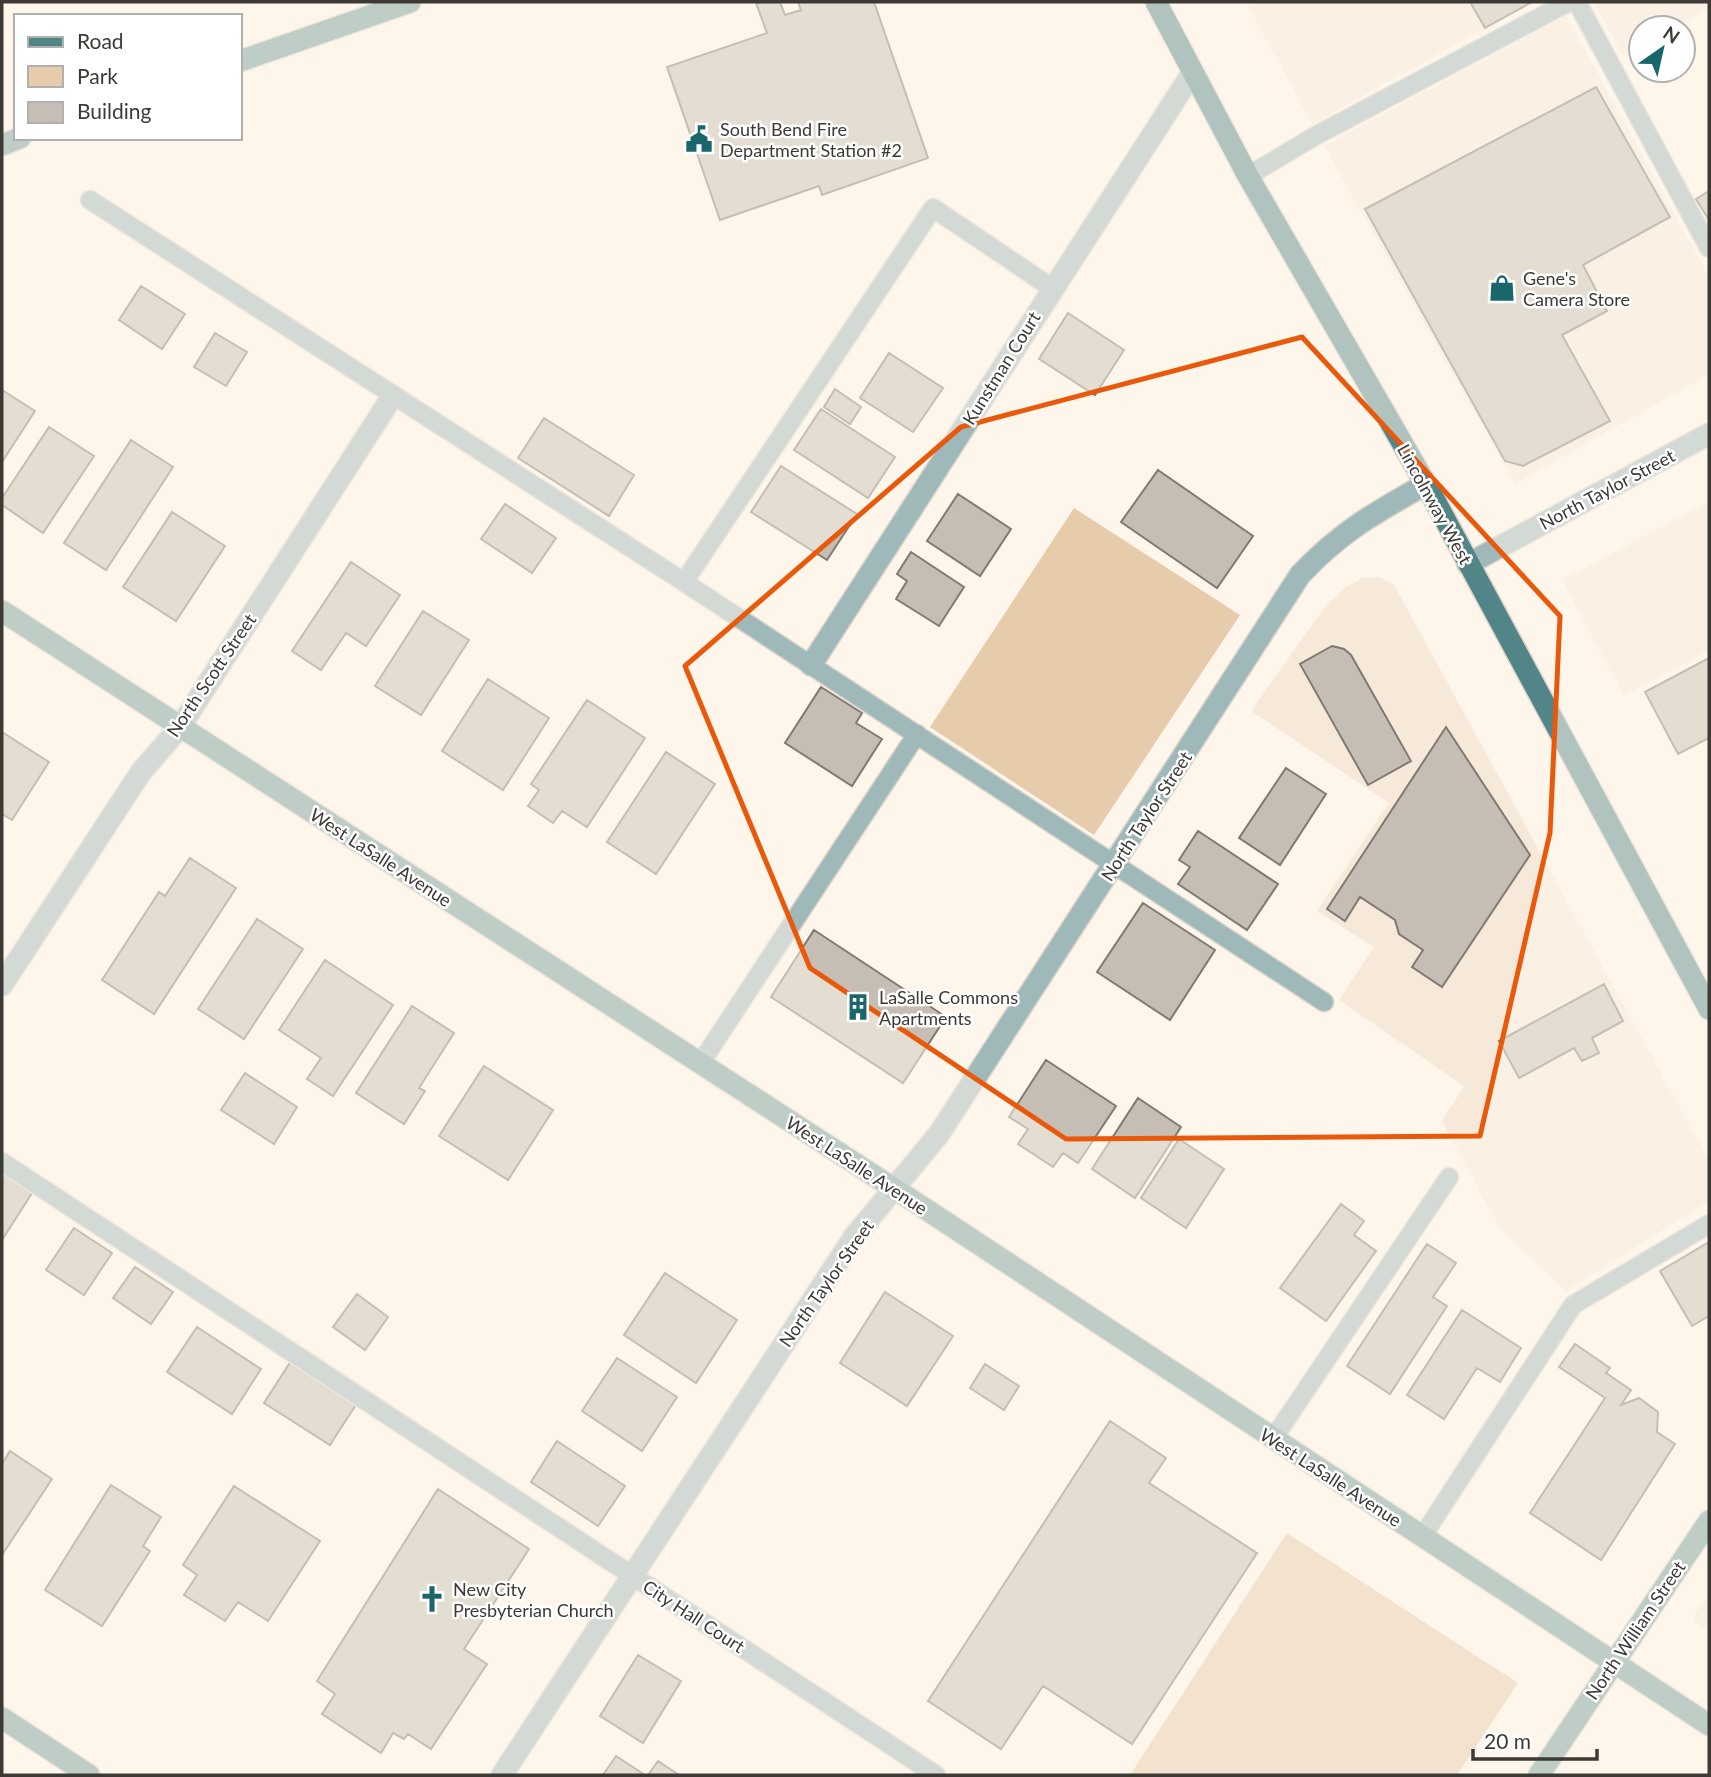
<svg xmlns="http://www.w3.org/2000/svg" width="1711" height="1777" font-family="Lato,sans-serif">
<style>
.built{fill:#f7e9da}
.green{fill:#e7ccac}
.building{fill:#c6beb4;stroke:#817a71;stroke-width:2}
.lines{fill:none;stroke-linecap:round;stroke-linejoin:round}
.lane-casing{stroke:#dbd4ca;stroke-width:21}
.street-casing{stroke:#dbd4ca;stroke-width:24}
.secondary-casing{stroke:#dbd4ca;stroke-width:24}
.primary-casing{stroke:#dbd4ca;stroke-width:24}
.lane{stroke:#9fb9ba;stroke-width:18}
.street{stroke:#9fb9ba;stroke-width:21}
.secondary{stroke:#739b9c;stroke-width:21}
.primary{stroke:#528587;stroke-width:21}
.marked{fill:none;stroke:#e8590c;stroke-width:5;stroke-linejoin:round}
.labels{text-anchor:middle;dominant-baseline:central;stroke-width:5;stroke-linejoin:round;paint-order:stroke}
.poi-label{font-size:18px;fill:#3d3a36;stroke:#fff;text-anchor:start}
.street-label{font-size:18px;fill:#3d3a36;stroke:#fff}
</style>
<rect width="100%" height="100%" fill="#fef6eb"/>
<path class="built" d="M1246 2H1532L1312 124Z
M1594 2H1709V9L1674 28H1641V45L1623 55Z
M1566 16 1709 277V374L1515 484 1324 146Z
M1709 502V650L1624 696 1562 580Z
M1380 577 1394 585 1709 1161V1201L1566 1291 1499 1227 1442 1121 1464 1086 1339 1000 1374 947 1317 911 1389 803 1251 711 1324 608 1345 588 1362 578Z
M1709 1593V1632L1694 1622V1615Z"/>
<path class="green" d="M1074 508 1240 615 1094 835 930 727Z
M1287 1533 1518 1683 1457 1775H1130Z"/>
<path class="building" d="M780 2 785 15 801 10 798 2H874L928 158 822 195 819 186 720 220 667 67 767 33 756 3Z
M1470 2H1532L1485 28Z
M1596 87 1670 217 1583 265 1607 311 1562 335 1610 421 1523 466 1505 461 1365 209Z
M1709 191V220L1696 199Z
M141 286 185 314 162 349 119 320Z
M1068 313 1124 350 1095 395 1039 359Z
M215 333 247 352 226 386 194 367Z
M889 353 943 388 913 432 860 398Z
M835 389 861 407 850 424 824 407Z
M2 390 35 411 2 462Z
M821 409 895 457 868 498 794 450Z
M544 418 634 475 609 516 518 458Z
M49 427 94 456 43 533 2 505V498Z
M131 440 173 467 106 570 64 543Z
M781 466 857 514 827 560 751 512Z
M1158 470 1253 536 1217 588 1121 522Z
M958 494 1011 529 980 576 927 541Z
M505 504 556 538 532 573 481 539Z
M172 512 225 546 176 621 123 587Z
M911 552 964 587 939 626 896 599 907 581 897 574Z
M351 562 400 595 366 646 346 633 321 670 292 651Z
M423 611 469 640 421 715 375 686Z
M1332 646 1344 649 1351 655 1411 761 1368 785 1300 664Z
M1709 658V738L1678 754 1645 692Z
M488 679 549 718 503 790 442 751Z
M821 687 862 713 856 723 882 739 852 786 785 743Z
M587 700 645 738 587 827 562 811 553 823 528 806 539 790 531 784Z
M1446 727 1530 855 1442 987 1412 967 1423 950 1399 934 1395 920 1360 897 1345 921 1327 909Z
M2 732 49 762 12 820 2 814Z
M666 752 715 784 656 874 607 842Z
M1286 768 1326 794 1280 865 1239 838Z
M1198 831 1278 884 1247 930 1178 884 1190 867 1179 860Z
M190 858 236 888 154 1014 102 980 159 892 165 896Z
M1143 903 1215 950 1170 1020 1097 972Z
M257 919 303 949 244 1039 198 1009Z
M814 930 946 1017 903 1083 771 997Z
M325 960 393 1005 333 1096 307 1079 321 1058 279 1030Z
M1604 984 1623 1021 1592 1038 1599 1053 1582 1061 1574 1048 1519 1078 1499 1041Z
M412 1006 454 1033 419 1088 425 1091 404 1124 356 1093Z
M1046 1060 1116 1106 1078 1163 1063 1153 1053 1167 1018 1144 1028 1129 1009 1117Z
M484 1066 553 1110 508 1180 439 1136Z
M245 1073 297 1107 274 1144 221 1110Z
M1138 1098 1181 1127 1135 1198 1092 1169Z
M1179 1139 1224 1169 1186 1228 1141 1198Z
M2 1169 34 1190 2 1240Z
M1341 1204 1364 1221 1354 1235 1376 1251 1326 1321 1280 1288Z
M74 1228 112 1253 84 1295 46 1270Z
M1709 1242V1316L1692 1326 1660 1271Z
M1427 1244 1456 1263 1433 1297 1447 1306 1390 1394 1347 1366Z
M135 1267 173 1292 151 1324 113 1298Z
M665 1273 737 1320 696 1383 624 1335Z
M885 1292 953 1336 907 1406 840 1363Z
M357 1294 388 1317 365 1350 333 1327Z
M1462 1310 1521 1348 1500 1382 1477 1368 1444 1419 1407 1395Z
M197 1327 261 1369 232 1414 167 1372Z
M1575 1344 1610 1368 1606 1373 1631 1390 1621 1405 1639 1398 1658 1412 1657 1432 1675 1444 1601 1560 1530 1513 1605 1398 1559 1367Z
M617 1358 677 1397 642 1451 582 1411Z
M291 1361 357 1403 330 1445 264 1403Z
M985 1364 1019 1386 1004 1410 970 1388Z
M1110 1421 1166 1458 1149 1483 1257 1553 1132 1744 1043 1686 1001 1749 928 1701Z
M557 1441 625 1486 598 1526 531 1482Z
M10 1451 52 1479 2 1555V1464Z
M111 1485 161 1517 143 1546 150 1551 102 1626 45 1590Z
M234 1486 320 1541 268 1621 238 1602 225 1621 184 1595 197 1575 183 1565Z
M438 1489 529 1549 464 1649 487 1664 431 1749 408 1734 404 1739 393 1733 381 1753 322 1714 335 1694 317 1681Z
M638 1655 681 1681 643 1743 600 1716Z
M616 1756 645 1775H603Z
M658 1761 679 1775H648Z"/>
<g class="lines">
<defs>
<path id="lane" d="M1577 2 1709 248
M1248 176 1315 136 1569 2
M90 200 684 582 1324 1002
M684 582 933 208 1052 288
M700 1064 917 734
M2 1162 936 1775
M1273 1439 1449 1177
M1422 1537 1573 1305 1709 1224"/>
<path id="street" d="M1468 564 1709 434
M811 665 1193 72
M2 985 141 772 180 727 392 397
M502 1775 854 1237 939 1134 1300 575C1341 531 1375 513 1426 484"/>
<path id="secondary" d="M240 61 410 2
M2 145 20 138
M2 611 921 1206 1709 1725
M2 1718 89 1775
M1539 1775 1709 1521"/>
<path id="primary" d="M1156 2 1248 176 1426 484 1709 1009"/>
</defs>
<use href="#lane" class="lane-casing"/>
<use href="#street" class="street-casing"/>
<use href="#secondary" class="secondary-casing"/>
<use href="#primary" class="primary-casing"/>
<use href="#lane" class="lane"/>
<use href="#street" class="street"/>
<use href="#secondary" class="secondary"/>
<use href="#primary" class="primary"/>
</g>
<path d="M0 0H1711V1777H0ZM1302 337 1560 616 1550 833 1480 1136 1066 1139 810 968 685 666 961 427Z" fill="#fef6eb" fill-opacity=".55" fill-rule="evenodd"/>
<path class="marked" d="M1302 337 1560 616 1550 833 1480 1136 1066 1139 810 968 685 666 961 427Z"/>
<defs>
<symbol id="civic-bare" viewBox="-9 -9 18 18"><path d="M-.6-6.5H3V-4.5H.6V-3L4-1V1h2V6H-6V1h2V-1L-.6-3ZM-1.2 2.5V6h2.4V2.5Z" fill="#19676a" stroke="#fff" stroke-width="2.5" paint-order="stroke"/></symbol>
<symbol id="shop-bare" viewBox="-9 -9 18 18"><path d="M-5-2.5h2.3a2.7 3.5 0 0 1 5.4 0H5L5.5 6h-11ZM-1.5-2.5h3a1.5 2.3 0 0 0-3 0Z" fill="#19676a" stroke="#fff" stroke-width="2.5" paint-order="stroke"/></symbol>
<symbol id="building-bare" viewBox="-9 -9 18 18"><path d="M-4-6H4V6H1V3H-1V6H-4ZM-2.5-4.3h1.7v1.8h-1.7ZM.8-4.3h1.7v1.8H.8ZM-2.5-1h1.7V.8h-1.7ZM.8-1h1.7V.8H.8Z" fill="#19676a" stroke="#fff" stroke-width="2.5" paint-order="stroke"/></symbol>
<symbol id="church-bare" viewBox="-9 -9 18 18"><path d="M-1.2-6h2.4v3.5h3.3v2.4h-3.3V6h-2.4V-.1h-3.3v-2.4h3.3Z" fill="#19676a" stroke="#fff" stroke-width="2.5" paint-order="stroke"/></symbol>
</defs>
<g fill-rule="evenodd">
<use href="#civic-bare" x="680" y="120" width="38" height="38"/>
<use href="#shop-bare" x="1483" y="269" width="38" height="38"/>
<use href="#building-bare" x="839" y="988" width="38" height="38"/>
<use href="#church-bare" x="413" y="1580" width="38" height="38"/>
</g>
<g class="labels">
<g class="poi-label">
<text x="720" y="129">South Bend Fire<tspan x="720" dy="21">Department Station #2</tspan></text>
<text x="1523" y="278">Gene's<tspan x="1523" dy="21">Camera Store</tspan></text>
<text x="879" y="997">LaSalle Commons<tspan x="879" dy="21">Apartments</tspan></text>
<text x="453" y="1589">New City<tspan x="453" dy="21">Presbyterian Church</tspan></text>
</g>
<g class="street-label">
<text transform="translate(1001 368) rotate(-58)">Kunstman Court</text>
<text transform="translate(1607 489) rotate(-28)">North Taylor Street</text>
<text transform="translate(1435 504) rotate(61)">Lincolnway West</text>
<text transform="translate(211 675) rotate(-56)">North Scott Street</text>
<text transform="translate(1146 816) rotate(-57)">North Taylor Street</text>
<text transform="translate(381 857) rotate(33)">West LaSalle Avenue</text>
<text transform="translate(857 1165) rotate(33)">West LaSalle Avenue</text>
<text transform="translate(826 1283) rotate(-55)">North Taylor Street</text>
<text transform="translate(1331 1477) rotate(33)">West LaSalle Avenue</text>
<text transform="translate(694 1616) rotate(33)">City Hall Court</text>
<text transform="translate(1635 1630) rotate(-56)">North William Street</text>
</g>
</g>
<rect width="1711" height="1777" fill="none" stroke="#3d3a36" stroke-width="7"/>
<rect x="14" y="14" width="228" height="126" fill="#ffffff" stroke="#b1b0af" stroke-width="2"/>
<rect x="28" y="37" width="35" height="10" fill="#528587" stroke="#b1b0af" stroke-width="2"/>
<text x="77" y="49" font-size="21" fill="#3d3a36">Road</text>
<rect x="28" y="66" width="35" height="21" fill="#e7ccac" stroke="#b1b0af" stroke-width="2"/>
<text x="77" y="84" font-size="21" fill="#3d3a36">Park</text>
<rect x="28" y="102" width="35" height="21" fill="#c6beb4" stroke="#b1b0af" stroke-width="2"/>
<text x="77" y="119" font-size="21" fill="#3d3a36">Building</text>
<g transform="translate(1662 49) rotate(34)"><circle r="33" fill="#ffffff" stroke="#b1b0af" stroke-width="2"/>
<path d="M0-5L12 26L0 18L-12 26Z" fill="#19676a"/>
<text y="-10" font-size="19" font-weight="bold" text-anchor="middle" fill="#3d3a36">N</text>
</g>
<path d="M1473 1749v10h124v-10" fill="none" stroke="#3d3a36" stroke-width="3.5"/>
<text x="1484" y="1749" font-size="21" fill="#3d3a36" stroke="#ffffff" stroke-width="5" paint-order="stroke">20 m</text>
</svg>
